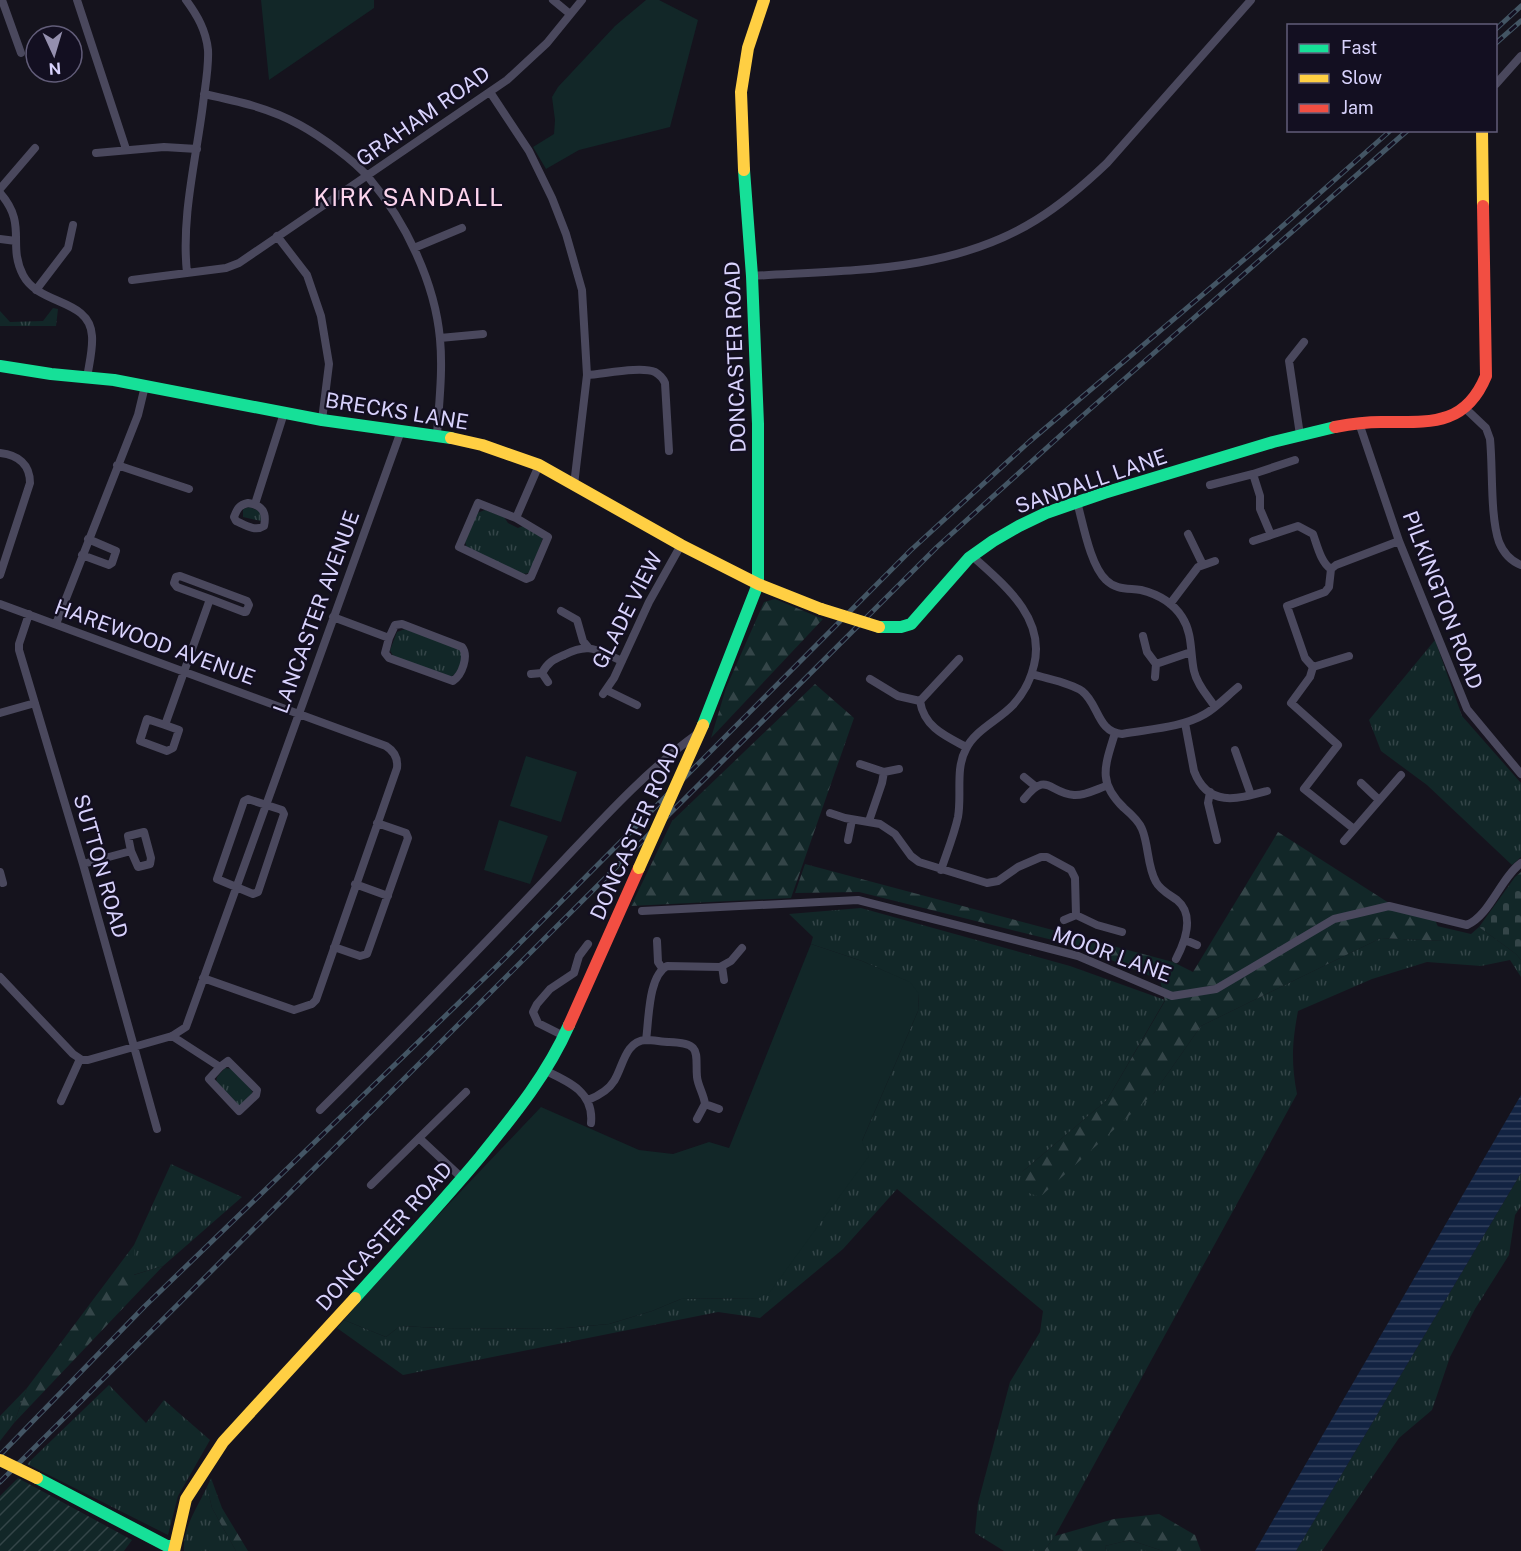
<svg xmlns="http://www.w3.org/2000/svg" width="1521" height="1551" font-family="'Public Sans',sans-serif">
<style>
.grass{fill:url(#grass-tufts)}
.forest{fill:url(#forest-firs)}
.cemetery{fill:url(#cemetery-stones)}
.park{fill:#122728}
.garden{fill:url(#garden-furrows)}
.water{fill:url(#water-rules)}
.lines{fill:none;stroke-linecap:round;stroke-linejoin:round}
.street{stroke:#4a485d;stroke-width:8}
.fast{stroke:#16e098;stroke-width:12}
.slow{stroke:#ffcf43;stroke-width:12}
.jam{stroke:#f24e42;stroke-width:12}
.rail-casing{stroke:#435564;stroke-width:5}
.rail{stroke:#130f21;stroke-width:3;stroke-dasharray:9;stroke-linecap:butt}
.slow-bridge{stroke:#ffcf43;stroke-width:12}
.labels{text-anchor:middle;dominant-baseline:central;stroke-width:4.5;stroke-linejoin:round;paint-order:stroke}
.street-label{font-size:21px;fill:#d8d2fc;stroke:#130f21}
.quarter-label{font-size:24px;letter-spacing:1.5px;fill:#fcd4ec;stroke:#130f21}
</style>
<defs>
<pattern id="grass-tufts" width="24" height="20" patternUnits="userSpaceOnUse" patternTransform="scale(1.5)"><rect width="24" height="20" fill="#122728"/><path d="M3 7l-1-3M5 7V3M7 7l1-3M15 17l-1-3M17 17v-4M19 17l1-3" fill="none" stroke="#344548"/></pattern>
<pattern id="forest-firs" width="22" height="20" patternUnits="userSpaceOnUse" patternTransform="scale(1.5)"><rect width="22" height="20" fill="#122728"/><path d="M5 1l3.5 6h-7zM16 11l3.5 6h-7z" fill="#344548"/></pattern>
<pattern id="cemetery-stones" width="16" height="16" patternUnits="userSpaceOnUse" patternTransform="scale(1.5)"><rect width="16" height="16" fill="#122728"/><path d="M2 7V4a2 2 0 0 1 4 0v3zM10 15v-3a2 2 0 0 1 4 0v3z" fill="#344548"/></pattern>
<pattern id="garden-furrows" width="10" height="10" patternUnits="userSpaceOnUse" patternTransform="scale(1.5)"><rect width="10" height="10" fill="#122728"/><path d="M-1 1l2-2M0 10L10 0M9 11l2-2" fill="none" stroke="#344548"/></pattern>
<pattern id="water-rules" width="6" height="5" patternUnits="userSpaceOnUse" patternTransform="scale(1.5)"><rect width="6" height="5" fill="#122342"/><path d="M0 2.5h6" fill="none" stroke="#34425e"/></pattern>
</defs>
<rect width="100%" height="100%" fill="#15131d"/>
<path class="grass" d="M53 308 58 309 56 326H0V311L10 322 43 321Z
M249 507 262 512 261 521 243 517V509Z
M485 510 504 517 508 523 518 528 523 526 543 537 530 573 522 574 467 548 465 542 477 513Z
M405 629 459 649 463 655C460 663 459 675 449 677L393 656 390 650 397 632Z
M1435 640 1462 716 1521 783V857L1512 865 1427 785 1381 751 1369 720Z
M861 908 1070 966 1165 1000 1107 1100 1022 1172 1154 1093 1201 1026 1381 938 1443 941 1437 926 1471 934 1479 927 1516 954 1521 960V977L1510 960 1481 966 1427 962 1372 979 1298 1011C1292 1043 1291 1063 1297 1094L1055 1536 1044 1551H1004L975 1533 978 1503 1010 1382 1040 1332 1043 1311 897 1189 843 1249 760 1318 718 1312 403 1375 337 1328 344 1320 386 1337 400 1326 441 1328 555 1329 609 1324 652 1311 681 1299 759 1298 862 1141 918 1011 919 995 909 982 862 961 811 944 813 937 789 914Z
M225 1068 232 1069 252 1091V1095L240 1105H237L216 1082 217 1077Z
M171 1164 242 1197 163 1266 133 1275 134 1245Z
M1521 1173V1206L1515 1215 1509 1255 1475 1309 1450 1357 1432 1410 1399 1438 1322 1551H1296Z
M109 1385 146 1423 164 1400 210 1440 178 1496 168 1535 27 1464Z
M27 1388 14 1423 0 1441V1416Z
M207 1487 212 1508 236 1551H184C182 1529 198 1506 207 1487Z
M1130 1540 1163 1551H1106L1105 1546Z"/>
<path class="forest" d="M775 599 823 619 711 738 726 688 764 602Z
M815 684 854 718 791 898 631 906 672 821Z
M1278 832 1389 903 1433 915 1444 941 1381 938 1201 1026 1154 1093 1040 1197 1017 1189 1022 1172 1107 1100 1165 1001 1160 980 1077 946 859 892 795 893 805 864 1173 962 1193 972Z
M134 1245V1275L163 1266 14 1423 27 1388Z
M211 1478 222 1508 248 1551H236L212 1508 207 1487Z
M1159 1514 1195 1535 1201 1551H1163L1130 1540 1105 1546 1106 1551H1044L1055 1536 1114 1519Z"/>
<path class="cemetery" d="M1521 872V960L1516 954 1479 927 1515 877Z"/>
<path class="park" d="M261 0H374V8L269 80Z
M646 0H659L698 20 670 127 579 150 546 169 533 147 554 134 555 120 552 97 558 87 615 26Z
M526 756 577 772 561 822 510 806Z
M499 820 548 836 530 884 484 870Z
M811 944 862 961 910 982 919 994 918 1011 862 1141 869 1156 770 1292 759 1298 681 1299 652 1311 609 1324 555 1329 441 1328 400 1326 386 1337 344 1320 388 1268 541 1107 639 1150 673 1154 709 1142 729 1148Z"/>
<path class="garden" d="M18 1478 132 1540 124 1551H0V1496Z"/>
<path class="water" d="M1521 1095V1173L1296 1551H1255Z"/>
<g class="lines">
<path class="street" d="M2 0 21 53
M77 0 126 149
M186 0C197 15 206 30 208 50 209 67 205 87 203 104 196 160 181 217 187 273
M553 0 570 14
M1496 84 1521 56
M490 92 529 151 552 198 566 234 582 290 587 375 574 485
M204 94C237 101 270 108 300 125 320 136 354 160 369 178 405 221 435 282 440 339 443 371 439 403 437 435
M96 153 164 147 197 149
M0 189 35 148
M0 193C28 225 7 244 23 275 39 306 90 298 92 336 93 350 89 364 87 378
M277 236 307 275 321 316 329 364 322 420
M0 239 16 241
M414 248 462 228
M752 276C849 270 951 273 1036 220 1062 204 1085 184 1107 163L1251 0
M132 280 226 268 239 263 507 80 547 43 582 0
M36 290 68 248 73 225
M440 338 483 334
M587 375C604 374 641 366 655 372 660 375 663 378 665 383L669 451
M1466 409 1486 428 1490 439C1493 468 1490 516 1499 542 1503 552 1511 561 1521 565
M1359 423 1399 541 1467 709 1521 774
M1300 435 1289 361 1304 342
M0 453C18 455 30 464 30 483L0 575
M117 465 189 489
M1210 485 1253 474
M1077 502C1083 523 1090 565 1106 580 1116 590 1128 588 1141 590 1157 594 1173 603 1182 617 1193 634 1190 653 1194 671 1197 685 1208 696 1215 707
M248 503C262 505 267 512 264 526 255 532 245 525 236 521L234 517C237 509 239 505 248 503Z
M255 504 284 413
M516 518 478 503 459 547 526 579 531 577 548 537 516 518 539 465
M1188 534 1203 565
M1271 535 1260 509V496L1253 474 1295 460
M1253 541 1298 526 1313 534C1317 545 1321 563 1331 569
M82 555 109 565 112 563 116 551 88 539
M1331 569 1336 565 1399 541
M0 604 386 746C394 751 398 759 397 768L316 1000 312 1004 294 1010 203 978
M1170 604 1198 567 1215 561
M561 611 577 620 583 641 588 647
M29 614 19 644V650L83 864 157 1129
M333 617 389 638 395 625 402 624 462 647C469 656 462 675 453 681L389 658 385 653 389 638
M56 624 138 415 145 386
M1143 636 1147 652 1156 664 1155 677
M1349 656 1313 667 1310 677 1291 703 1338 745 1304 789 1354 829
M959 659 920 701C924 727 945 736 966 747
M1156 664 1191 652
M1313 667 1305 658 1287 606 1325 592 1329 587 1331 569
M542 673C548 662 553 660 564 655 590 642 596 650 622 661
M531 674 542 673 548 682
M1032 674C1047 679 1069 682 1082 691 1099 704 1097 732 1122 734 1149 729 1181 728 1205 714 1217 707 1227 696 1238 687
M870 679 898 696 920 701
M606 690 637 705
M603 694 614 678 649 602 681 545
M0 713 35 703
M1185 723 1194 771C1208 808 1238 799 1267 791
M165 725 147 719 140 741 167 751 173 748 179 730 165 725 210 599 177 587 174 583 176 577 180 576 247 601 249 605 246 612H244L210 599
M1115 733C1105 766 1097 782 1124 808 1131 814 1139 821 1142 829 1149 846 1147 866 1156 882 1160 890 1170 895 1177 900 1195 915 1185 942 1176 959
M1235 750 1251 795
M860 764 884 772 899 769
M1024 777 1035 786
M1361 783 1379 800
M1210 792 1208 803 1217 840
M248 799 282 810 284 814 258 892 253 894 217 879 244 801Z
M1024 799C1047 770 1049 793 1074 795 1084 796 1097 789 1106 786
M830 813 845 818 880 824 895 834 911 856 919 862 987 883 998 881 1018 867 1041 857H1047L1071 870 1075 878 1076 915
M869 821 882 783 884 772
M848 840 852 820
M1344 841 1401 775
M83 864 131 851 128 836 144 832 151 858 150 864 138 867 131 851
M941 870C947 852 954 835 958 817 962 795 955 769 966 749 975 730 999 720 1013 705 1023 694 1031 679 1034 665 1046 617 1003 584 971 555
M0 872 3 883
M355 884 388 896
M642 911 858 900 1078 956 1172 996 1216 989 1334 919 1389 906 1467 925C1490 915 1500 879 1521 863
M1064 920 1076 915 1097 925 1122 932
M1185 940 1197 945
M657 941 658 962 662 968
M334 947 360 956 367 954 408 838 406 833 377 823
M722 966 724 980
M0 977 73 1054 82 1060H88L172 1036 186 1027 401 431
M172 1036 220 1067 228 1061 257 1090 256 1095 239 1111 209 1079 220 1067
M564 1036 538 1023 533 1012 537 1004 550 989 574 973 579 956 588 944
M646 1040C649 1020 648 976 667 966L720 967 731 961 742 948
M546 1071C570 1082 594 1093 591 1123
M588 1100C598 1096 608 1091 614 1081 623 1067 625 1041 646 1040 654 1040 662 1042 669 1042 703 1043 695 1053 697 1077 698 1086 704 1095 705 1104
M61 1101 80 1059
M320 1110C396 1035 470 959 543 882 592 831 640 775 697 734
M697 1119 705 1104 719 1109
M419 1138 462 1178
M371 1185 466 1092"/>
<path class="fast" d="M0 366 51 374 114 380 322 420 451 438
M879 627H901L911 624 969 558 993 541 1019 526 1046 513 1104 493 1273 442 1335 427
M703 725 758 584V424L752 276 744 170
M355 1298C397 1251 440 1205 480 1157 514 1115 547 1075 569 1025
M37 1478 167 1546H173"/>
<path class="slow" d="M1482 130 1483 206
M744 170 741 92 748 48 764 0
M451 438 482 445 539 465 681 545 758 584 821 609
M174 1551 186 1499 223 1442 355 1298"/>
<path class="jam" d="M1335 427C1351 424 1366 422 1381 422 1429 422 1465 427 1486 376L1483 206
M569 1025 639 868"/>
<defs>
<path id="rail" d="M1496 29 1521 6
M1496 43 1521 21
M0 1455 145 1306 497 966 911 550 1029 442 1260 246 1391 130
M0 1482 937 547 1072 425 1408 130"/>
</defs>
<use href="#rail" class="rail-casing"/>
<use href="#rail" class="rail"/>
<path class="slow-bridge" d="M821 609 879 627
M639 868 703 725
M0 1460 37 1478"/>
</g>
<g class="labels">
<g class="street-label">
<text transform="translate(423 116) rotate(-35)">GRAHAM ROAD</text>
<text transform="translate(735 357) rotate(-92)">DONCASTER ROAD</text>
<text transform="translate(397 411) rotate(9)">BRECKS LANE</text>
<text transform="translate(1091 481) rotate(-19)">SANDALL LANE</text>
<text transform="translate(1443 600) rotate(69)">PILKINGTON ROAD</text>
<text transform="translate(627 610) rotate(-63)">GLADE VIEW</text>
<text transform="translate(316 612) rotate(-70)">LANCASTER AVENUE</text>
<text transform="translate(155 642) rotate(20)">HAREWOOD AVENUE</text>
<text transform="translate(635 831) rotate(-66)">DONCASTER ROAD</text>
<text transform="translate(101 866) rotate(74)">SUTTON ROAD</text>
<text transform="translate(1112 954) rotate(20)">MOOR LANE</text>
<text transform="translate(384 1236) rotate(-48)">DONCASTER ROAD</text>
</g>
<g class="quarter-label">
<text x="409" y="197">KIRK SANDALL</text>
</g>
</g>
<rect x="1287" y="24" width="210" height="108" fill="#130f21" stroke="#625d79" stroke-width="1.5"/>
<rect x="1299" y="44" width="30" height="9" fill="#16e098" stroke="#625d79" stroke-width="1.5"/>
<text x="1341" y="54" font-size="18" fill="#d8d2fc">Fast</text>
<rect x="1299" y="74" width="30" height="9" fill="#ffcf43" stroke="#625d79" stroke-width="1.5"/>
<text x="1341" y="84" font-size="18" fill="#d8d2fc">Slow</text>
<rect x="1299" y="104" width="30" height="9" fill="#f24e42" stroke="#625d79" stroke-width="1.5"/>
<text x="1341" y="114" font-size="18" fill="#d8d2fc">Jam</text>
<g transform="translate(54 54) rotate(176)"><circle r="28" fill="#130f21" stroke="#625d79" stroke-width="1.5"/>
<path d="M0-4.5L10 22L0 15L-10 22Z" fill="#948fae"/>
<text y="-9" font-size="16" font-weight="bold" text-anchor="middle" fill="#d8d2fc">N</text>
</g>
</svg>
